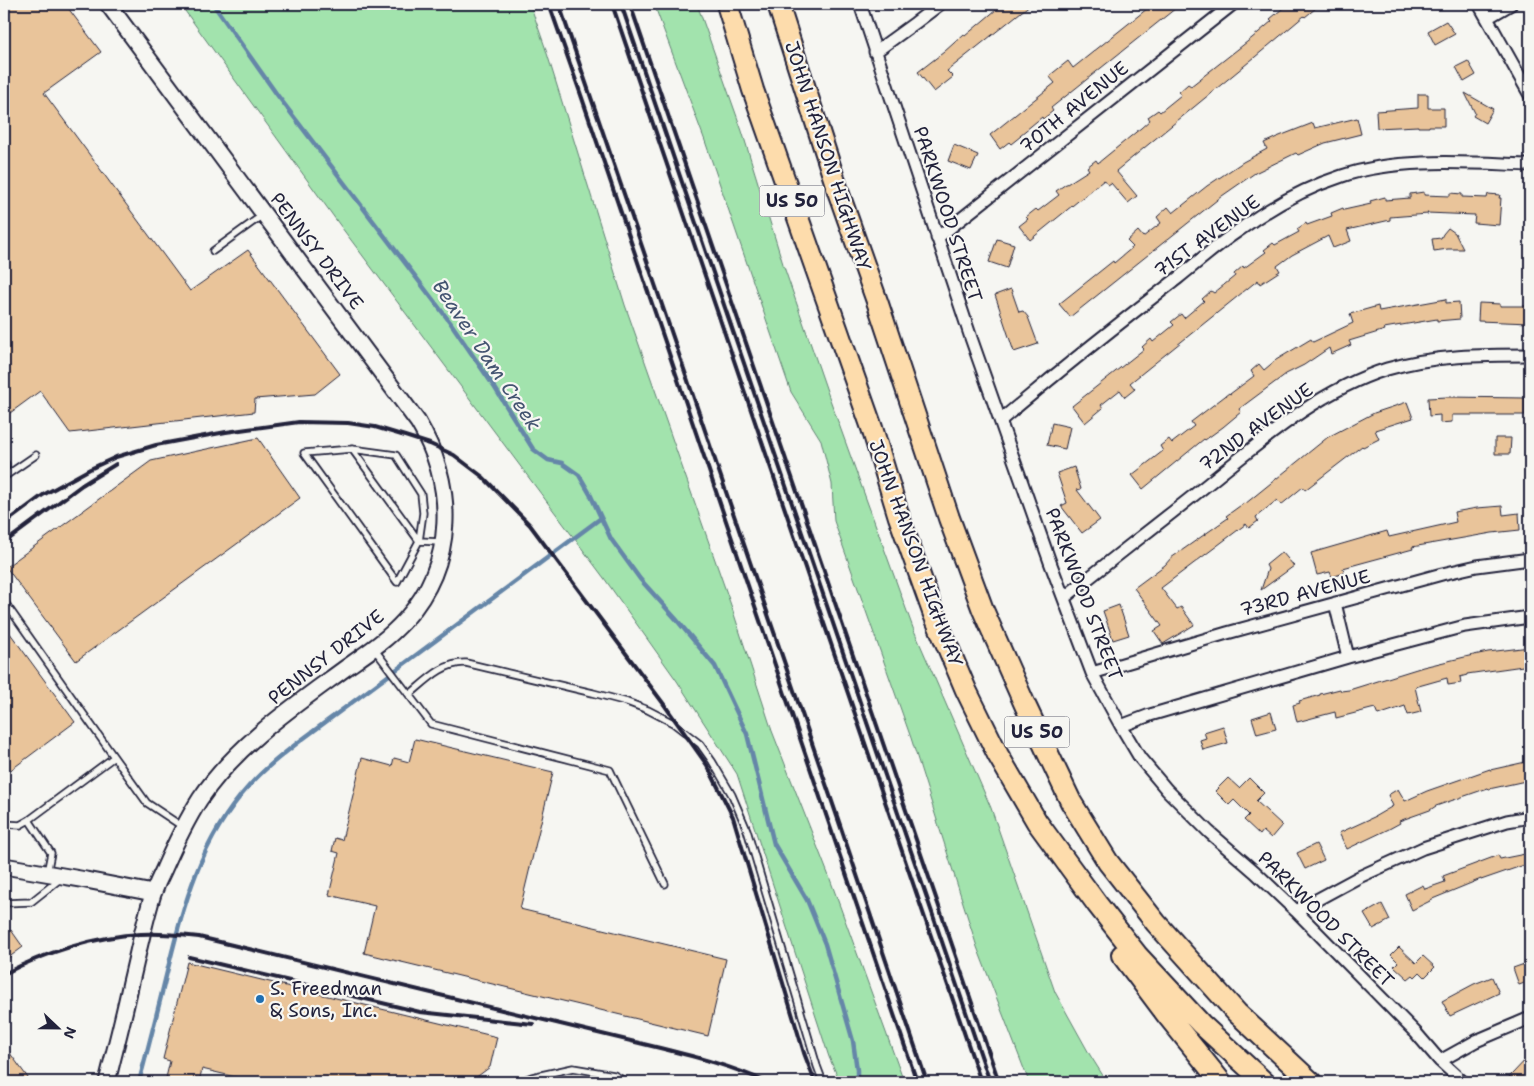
<svg xmlns="http://www.w3.org/2000/svg" width="1534" height="1086" font-family="'Shantell Sans',sans-serif">
<style>
.green{fill:#a2e3ad;stroke:#628274}
.lines{fill:none;stroke-linecap:round;stroke-linejoin:round}
.stream{stroke:#6586a8;stroke-width:4.5}
.building{fill:#e9c49a;stroke:#22223b}
.lane-casing{stroke:#22223b;stroke-width:9}
.street-casing{stroke:#22223b;stroke-width:15}
.secondary-casing{stroke:#22223b;stroke-width:19}
.highway-casing{stroke:#22223b;stroke-width:24}
.lane{stroke:#f6f6f2;stroke-width:5.5}
.street{stroke:#f6f6f2;stroke-width:11}
.secondary{stroke:#f6f6f2;stroke-width:15}
.highway{stroke:#fddcac;stroke-width:20}
.rail{stroke:#22223b;stroke-width:4}
.poi-dot{fill:#1f6fb2;stroke:#f6f6f2;stroke-width:2}
.labels{text-anchor:middle;dominant-baseline:central;stroke-width:4.5;stroke-linejoin:round;paint-order:stroke}
.shield{fill:#f6f6f2;stroke:#626272;stroke-width:1}
.shield-label{font-size:18px;font-weight:bold;fill:#22223b}
.street-label{font-size:19px;fill:#22223b;stroke:#f6f6f2}
.poi-label{font-size:19px;fill:#22223b;stroke:#f6f6f2;text-anchor:start}
.water-label{font-size:20px;font-style:italic;fill:#445471;stroke:#f6f6f2}
</style>
<rect width="100%" height="100%" fill="#f6f6f2"/>
<filter id="ink" filterUnits="userSpaceOnUse"><feTurbulence type="fractalNoise" baseFrequency=".02" numOctaves="2"/><feDisplacementMap in="SourceGraphic" scale="10" xChannelSelector="R" yChannelSelector="G"/><feConvolveMatrix kernelMatrix="1 2 1 2 8 2 1 2 1" color-interpolation-filters="sRGB"/></filter>
<g filter="url(#ink)">
<path class="green" d="M180 4H530L545 47 625 305 732 608 772 731 830 879 904 1082H840L829 1057 737 774 677 681 604 578 339 224Z
M654 4H697L742 131 783 264 828 394 913 628 991 808 1055 992 1090 1055 1107 1082H1029L977 947 911 738 834 521 832 484 821 440 791 392 705 141Z"/>
<g class="lines">
<path class="stream" d="M213 4 278 96 450 322 495 388 533 449 548 460 562 463 579 475 590 494 611 539 640 579 676 619 715 666 747 734 774 844 807 900 825 944 853 1041 857 1070V1082
M139 1082C149 1045 158 1009 167 972 184 904 200 840 249 786 264 769 282 755 300 741L601 518"/>
</g>
<path class="building" d="M4 4H65L101 52 44 93 190 291 248 250 340 374 315 394 255 399 254 412 70 433 40 391 10 413 4 404Z
M1003 4H1031L947 71 953 77 934 92 918 72 944 52 964 34 965 36Z
M1153 4H1181L1051 108 1053 111 1043 119 1042 117 1020 135 1021 136 1011 144 1009 142 1000 149 990 135 1055 83 1049 76 1068 61 1073 68Z
M1288 4H1321L1305 17 1304 16 1255 57 1116 171 1137 196 1128 203 1111 183 1108 185 1104 180 1030 240 1019 226 1028 219 1026 217 1036 209 1038 211 1059 195 1056 191 1066 184H1067L1089 170 1087 167 1096 160 1098 163 1141 128 1150 120 1148 117 1158 110 1160 112 1181 95 1179 92 1188 84 1191 86 1252 38 1272 21 1270 19Z
M1446 21 1455 34 1435 45 1428 31Z
M1468 61 1476 75 1464 82 1456 67Z
M1465 93 1493 109 1485 123 1473 116 1475 113Z
M1418 94H1428V108H1444V126H1429V127H1418V126L1377 128 1376 111 1418 108Z
M1357 118 1361 134 1325 143 1298 155 1296 153 1255 173 1222 196 1070 317 1059 304 1113 261 1114 263 1133 247 1127 241 1138 231 1143 237 1161 223 1157 217 1168 207 1173 213 1207 186 1243 162 1267 149 1264 143 1277 137 1313 123 1315 128Z
M954 145 978 155 971 170 948 161Z
M1424 192V195L1450 196V193L1462 194V197L1487 198 1488 194 1500 195 1499 198H1501L1499 225 1474 223 1475 215 1427 213 1428 214 1390 217V220L1347 230 1351 241 1333 248 1328 236 1292 255 1277 266 1280 271 1260 284 1258 280 1130 383 1135 389 1125 397 1120 390 1101 405 1103 408 1085 423 1072 406 1144 349 1142 347 1151 339 1153 342 1174 325 1171 322 1181 314 1184 318 1204 301 1202 299 1211 291 1214 293 1235 276 1234 274 1243 266 1244 268 1266 252 1264 250 1273 243 1275 245 1299 232 1297 229 1306 223 1307 225 1332 216 1331 213 1343 208 1344 210 1371 204 1370 201 1385 197V200L1410 198V194Z
M1448 228 1455 233 1463 249H1448L1434 251 1432 239 1441 238 1443 234Z
M997 239 1014 244 1007 268 989 262Z
M1011 289 1019 312 1023 311 1028 317 1038 344 1014 352 995 295Z
M1446 299V303L1459 302 1460 319 1437 321V319L1384 328 1385 330 1349 341 1351 345 1331 354 1329 348 1304 365 1286 374 1239 409 1241 412 1223 427 1205 440 1204 439 1143 489 1132 475 1163 451 1160 446 1169 439 1172 443 1194 426 1191 422 1229 393 1230 394 1254 376 1251 371 1259 364 1264 370 1276 360 1311 339 1313 342 1353 323 1350 314 1378 306 1379 311Z
M1479 303 1500 304V306H1530V323L1478 321Z
M1447 397 1525 398V415H1452V422L1440 423V415L1429 416 1428 398Z
M1407 402 1413 418 1375 430 1379 439 1363 447 1362 446 1305 490 1303 487 1281 505 1277 500 1256 517 1258 521 1249 528 1246 524 1161 588 1177 609 1181 607 1194 625 1163 644 1154 631 1162 626 1134 588 1165 565 1171 558 1228 518 1226 516 1244 503 1245 504 1328 437 1374 413Z
M1052 423 1070 427 1065 449 1047 445Z
M258 438 300 498 76 661 6 567 151 461Z
M1495 438H1511L1510 454H1495Z
M1074 467 1081 489 1077 490 1100 520 1082 533 1061 506 1067 503 1057 473Z
M1502 506 1503 515 1519 513 1520 530 1492 533 1412 547 1413 549 1343 568 1344 573 1332 577 1330 572 1317 575 1311 553 1387 531 1389 537 1456 522 1454 512 1477 508Z
M1282 552 1294 566 1261 590 1268 569 1266 565Z
M1119 605 1129 635 1113 640 1103 611Z
M4 625 75 722 4 775Z
M1530 647V665L1467 674V675L1460 677 1461 683 1448 685 1447 678 1415 687 1421 712 1408 715 1405 706 1378 715 1375 708 1336 718 1335 712 1297 722 1293 705 1300 703 1299 701 1320 695V694L1340 689 1341 691 1349 690 1423 667 1469 656 1488 652Z
M1271 712 1276 729 1257 734 1252 718Z
M1223 726 1228 743 1203 750 1200 740 1206 738 1204 732Z
M415 739 553 772 520 909 726 959 708 1036 364 953 375 906 329 895 339 853 332 851 335 838 342 840 362 758 392 766 394 758 409 762Z
M1530 761V780L1489 789 1488 788 1436 806 1430 810 1399 821 1400 823 1389 829 1347 849 1339 833 1374 817 1393 806 1388 795 1398 789 1405 801 1427 791 1490 769V770Z
M1228 778 1239 788 1249 778 1264 793 1256 801 1282 825 1271 838 1263 831 1260 835 1244 820 1249 815 1234 800 1229 805 1215 791Z
M1316 844 1324 860 1305 869 1297 853Z
M1530 853V863L1481 880V879L1430 900V901L1412 910 1405 894 1423 885 1425 889 1445 882 1443 876 1491 858 1498 855 1500 859Z
M1382 904 1390 920 1373 929 1364 914Z
M11 930 23 947 4 961V935Z
M1399 947 1416 963 1423 956 1435 967 1425 977 1420 972 1415 977 1413 975 1408 979 1394 966 1398 962 1391 955Z
M187 962 497 1037 490 1067 470 1082H256L202 1069 199 1082H165L170 1061 163 1059Z
M1530 962V981L1519 985 1513 968Z
M1492 977 1499 993 1450 1016 1442 1001 1474 984Z
M4 1045 31 1082H4Z
M1530 1055V1082H1505L1512 1074Z"/>
<g class="lines">
<defs>
<path id="lane" d="M213 251 264 214
M352 449 396 455 421 494 423 513 419 541
M4 461 6 464 4 476
M4 477 36 455
M419 541 352 449 304 453 397 582 419 541 441 542
M4 601 114 757
M375 650 431 724 610 770 665 884
M409 695C426 681 443 662 466 663L593 693 627 702 648 710 673 723 700 744 712 761 732 795 747 830 817 1066 823 1082
M29 820 51 853 47 873
M4 824 20 825 29 820 114 757 147 803 183 827
M4 903 31 902 60 879
M519 1082 532 1077 573 1068 614 1075 626 1082"/>
<path id="street" d="M860 4 971 338 1050 562 1092 673 1121 726 1140 758 1167 790 1209 832 1255 872 1296 911 1416 1033 1440 1061 1463 1082
M1479 4 1530 95
M1487 18 1511 4
M875 52 915 23 940 4
M937 238 1233 4
M1001 420C1059 371 1118 324 1178 278 1198 262 1217 245 1238 231 1269 208 1305 188 1342 176 1398 157 1471 163 1530 165
M1064 598C1108 562 1153 528 1198 492 1256 446 1314 392 1387 369 1434 355 1483 355 1530 355
M1335 603 1348 657
M1092 673 1227 633 1442 574 1477 566 1530 559
M1121 726 1150 715 1348 657 1465 626 1530 617
M1296 911 1359 877 1423 848 1507 821 1530 817
M1440 1061 1476 1041 1530 1018"/>
<path id="secondary" d="M4 866 86 880 153 893
M107 1082C115 1049 124 1016 131 982 138 953 144 923 153 894 156 886 160 877 164 869 175 844 186 821 200 799 237 744 294 706 347 667 367 653 388 639 405 620 456 563 456 486 418 422L108 4"/>
<path id="highway" d="M727 4 753 90 872 428 899 517 933 612 966 690 998 755 1037 822 1097 904 1137 955 1201 1024 1264 1082
M778 4 839 194 878 304 949 518 983 610 1025 705 1071 802 1108 862 1156 923 1237 1013 1311 1082
M1122 955 1167 1015 1221 1082"/>
</defs>
<use href="#lane" class="lane-casing"/>
<use href="#street" class="street-casing"/>
<use href="#secondary" class="secondary-casing"/>
<use href="#highway" class="highway-casing"/>
<use href="#lane" class="lane"/>
<use href="#street" class="street"/>
<use href="#secondary" class="secondary"/>
<use href="#highway" class="highway"/>
<path class="rail" d="M549 4 581 95 917 1082
M559 4 839 822 927 1082
M612 4 981 1082
M621 4 990 1082
M630 4 999 1082
M4 524 43 495 90 469 116 457 156 445 226 432 299 422 348 423 375 427 405 436 430 444 454 455 483 477 530 525 663 703 707 765 733 817 804 1053 815 1082
M4 543 82 485 116 464
M189 957 420 1012 533 1024
M4 974C43 953 97 936 141 934 160 933 180 935 199 937L660 1048C696 1057 732 1066 766 1082"/>
</g>
</g>
<circle class="poi-dot" cx="260" cy="999" r="5"/>
<g class="labels">
<g class="shield">
<rect x="759.5" y="185.5" width="65" height="31" rx="4"/>
<rect x="1004.5" y="716.5" width="65" height="31" rx="4"/>
</g>
<g class="shield-label">
<text x="792" y="201">US 50</text>
<text x="1037" y="732">US 50</text>
</g>
<g class="street-label">
<text transform="translate(1074 107) rotate(-39)">70TH AVENUE</text>
<text transform="translate(828 156) rotate(72)">JOHN HANSON HIGHWAY</text>
<text transform="translate(948 214) rotate(72)">PARKWOOD STREET</text>
<text transform="translate(1207 236) rotate(-36)">71ST AVENUE</text>
<text transform="translate(317 251) rotate(53)">PENNSY DRIVE</text>
<text transform="translate(1256 427) rotate(-36)">72ND AVENUE</text>
<text transform="translate(916 553) rotate(70)">JOHN HANSON HIGHWAY</text>
<text transform="translate(1305 593) rotate(-15)">73RD AVENUE</text>
<text transform="translate(1084 594) rotate(69)">PARKWOOD STREET</text>
<text transform="translate(326 657) rotate(-38)">PENNSY DRIVE</text>
<text transform="translate(1326 919) rotate(45)">PARKWOOD STREET</text>
</g>
<g class="poi-label">
<text x="270" y="988">S. Freedman<tspan x="270" dy="22">&amp; Sons, Inc.</tspan></text>
</g>
<g class="water-label">
<text transform="translate(487 355) rotate(56)">Beaver Dam Creek</text>
</g>
</g>
<rect width="1534" height="1086" fill="none" stroke="#f6f6f2" stroke-width="20"/>
<rect x="10" y="10" width="1514" height="1066" fill="none" stroke="#22223b" stroke-width="2" filter="url(#ink)"/>
<g transform="translate(58 1028) rotate(112)" stroke="#f6f6f2" stroke-width="4" paint-order="stroke">
<path d="M0-4L9 19L0 12L-9 19Z" fill="#22223b"/>
<text y="-8" font-size="14" font-weight="bold" text-anchor="middle" fill="#22223b">N</text>
</g>
</svg>
